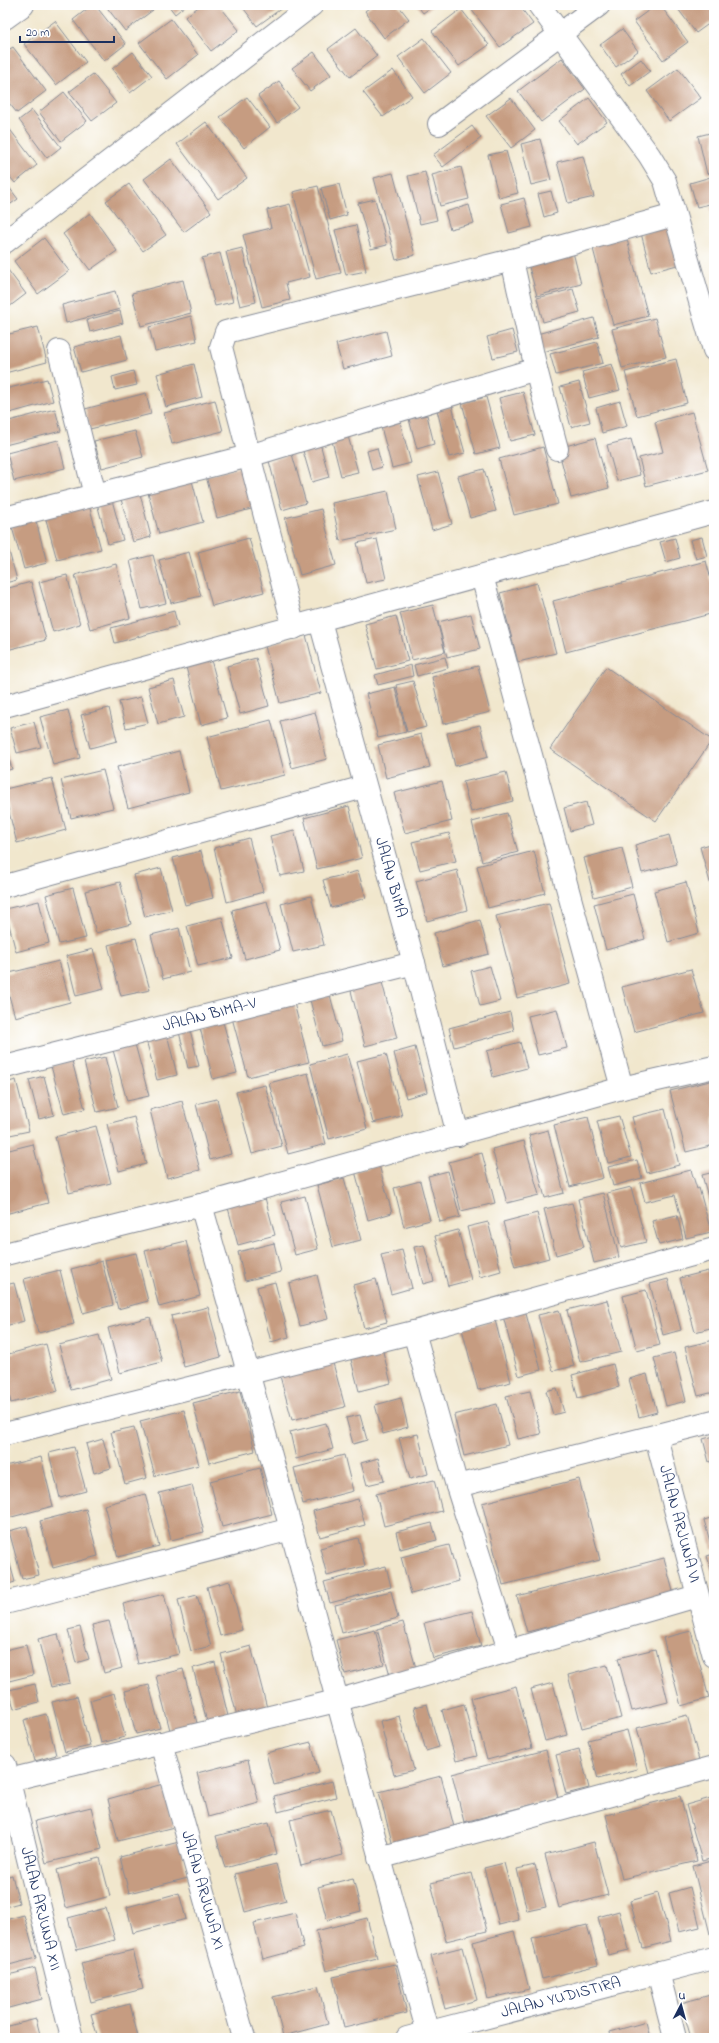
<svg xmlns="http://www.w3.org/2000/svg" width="719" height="2043" font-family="'Indie Flower',sans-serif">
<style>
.building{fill:#c69c81}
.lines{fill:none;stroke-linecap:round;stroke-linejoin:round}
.street-casing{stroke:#868b96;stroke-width:24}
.street{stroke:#fff;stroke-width:22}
.labels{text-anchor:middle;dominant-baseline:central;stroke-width:3.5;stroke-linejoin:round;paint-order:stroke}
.street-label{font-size:16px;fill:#1b2f5e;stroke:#fff}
</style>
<rect width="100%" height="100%" fill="#fff"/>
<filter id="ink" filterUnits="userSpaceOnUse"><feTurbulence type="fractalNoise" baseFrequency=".025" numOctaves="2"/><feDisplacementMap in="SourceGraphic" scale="8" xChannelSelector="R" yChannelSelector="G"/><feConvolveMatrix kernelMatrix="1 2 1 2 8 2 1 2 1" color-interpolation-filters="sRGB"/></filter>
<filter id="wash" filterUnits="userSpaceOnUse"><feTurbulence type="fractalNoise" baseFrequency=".012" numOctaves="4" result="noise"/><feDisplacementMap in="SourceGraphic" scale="16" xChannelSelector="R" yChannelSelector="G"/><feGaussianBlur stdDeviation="0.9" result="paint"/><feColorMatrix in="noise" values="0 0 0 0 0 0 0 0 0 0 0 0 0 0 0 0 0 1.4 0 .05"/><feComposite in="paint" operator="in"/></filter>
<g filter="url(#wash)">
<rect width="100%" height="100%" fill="#f1e7cd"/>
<g id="blocks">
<path class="building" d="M92 5H95L126 44 104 61 73 20Z
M105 5H150L153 10 125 31Z
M168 5H186L175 14Z
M201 5H219L239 30 211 51 185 17Z
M241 5H279L282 8 257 26Z
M373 5H398L409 19 384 38 365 11Z
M417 5H434L423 13Z
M476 5H519L533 24 500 47 471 9Z
M656 5H660L688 42 663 60 634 21Z
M675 5H714V20L696 33Z
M461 9 489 45 459 66 432 31Z
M171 19 198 55 167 79 139 43Z
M55 21 86 62 56 85 24 44Z
M356 28 377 56 350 77 328 49Z
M622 29 638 51 616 67 600 45Z
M424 38 451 73 425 93 398 57Z
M13 47 46 91 17 113 5 98V52Z
M133 52 152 76 130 93 112 69Z
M314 52 331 75 310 91 292 68Z
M562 58 585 89 541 122 518 91Z
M641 59 650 71 630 86 621 74Z
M678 68 701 98 669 121 647 91Z
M393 70 412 96 383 117 363 92Z
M93 74 116 103 92 121 69 92Z
M279 81 298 107 277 123 258 96Z
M64 92 87 121 61 141 39 112Z
M247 97 270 127 244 148 220 117Z
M511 98 535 130 511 148 486 116Z
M589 98 607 122 577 144 559 121Z
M32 110 61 147 47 158 19 120Z
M206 122 247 178 218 199 177 144Z
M472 126 481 138 443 167 433 155Z
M8 127 37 165 15 183 5 171V129Z
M714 132V172L707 174 698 136Z
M540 139 551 180 531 185 521 144Z
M506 151 518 193 499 198 488 155Z
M583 156 594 197 568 203 557 162Z
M171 159 211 212 184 232 144 179Z
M461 167 469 199 440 206 432 175Z
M425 172 437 220 420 224 408 176Z
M393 173 415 255 396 260 374 178Z
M714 176V203L697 207 690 183Z
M5 182 18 199 5 208Z
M129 184 166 235 143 251 106 201Z
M339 184 347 215 330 220 321 188Z
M318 186 341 273 316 279 293 192Z
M551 191 557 213 544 217 538 194Z
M524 198 532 227 509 233 501 204Z
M375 199 387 245 371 249 358 203Z
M290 204 310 277 286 283 290 300 262 307 243 235 271 228 267 210Z
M469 205 474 223 450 229 445 212Z
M714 207V221L710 208Z
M90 213 117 251 90 270 63 234Z
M356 225 366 271 346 275 335 230Z
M671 226 681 264 651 272 641 233Z
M626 236 648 316 613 325 592 245Z
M44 238 69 271 38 294 14 261Z
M242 248 256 302 240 306 226 252Z
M572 248 581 284 537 296 527 260Z
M220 253 233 302 215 306 202 258Z
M5 266 26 294 5 310Z
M183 280 191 313 141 326 132 293Z
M573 289 580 312 543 322 537 298Z
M115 291 120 309 66 323 62 305Z
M120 311 123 323 90 332 87 320Z
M191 316 197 341 155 351 149 327Z
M594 318 599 337 542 352 537 334Z
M655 318 666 357 622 368 612 329Z
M38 327 47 362 5 373V335Z
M512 330 518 352 493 358 487 337Z
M386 331 392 356 343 369 336 344Z
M121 335 127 360 81 372 74 347Z
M597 342 603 363 556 375 550 354Z
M676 359 687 403 637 416 625 372Z
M194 364 202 397 166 407 157 374Z
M612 364 620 390 589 398 582 372Z
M133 371 137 385 115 390 112 377Z
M47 379 53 401 6 414 5 389Z
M579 382 590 422 571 427 560 387Z
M523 392 535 435 510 441 499 398Z
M146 393 151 414 90 429 85 409Z
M486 397 500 448 476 454 462 403Z
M215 400 223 431 172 444 164 413Z
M620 401 627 426 602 433 596 408Z
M452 406 465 453 449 457 437 410Z
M55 409 61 431 5 445V422Z
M692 412 708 470 646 486 639 458 663 452 655 422Z
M427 415 434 444 417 449 409 419Z
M400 422 411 463 392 468 381 427Z
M346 429 358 472 341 476 330 433Z
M135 431 143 457 102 468 94 441Z
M595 438 609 488 571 498 558 448Z
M319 439 329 477 312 482 301 444Z
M631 439 640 475 617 481 607 445Z
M58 440 65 468 14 481 7 453Z
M543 447 558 504 514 515 499 459Z
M377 448 382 467 372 470 367 451Z
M292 454 306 503 282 510 269 461Z
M244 466 255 508 217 518 206 476Z
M484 469 496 511 470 518 458 476Z
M438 472 452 524 432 530 418 477Z
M191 477 203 522 159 534 147 489Z
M138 486 151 537 133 542 119 492Z
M388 491 396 529 340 541 332 503Z
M110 493 123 540 108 544 95 496Z
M89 505 101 549 57 560 45 516Z
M321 509 336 565 300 575 285 518Z
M35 517 47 563 24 569 11 524Z
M5 537 17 580 5 583Z
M702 537 707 556 696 559 690 540Z
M249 538 264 592 212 606 198 552Z
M675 538 680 558 666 562 660 542Z
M377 539 386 579 366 583 357 543Z
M189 552 201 596 171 603 159 560Z
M153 555 166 603 142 609 130 561Z
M706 561 714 591V613L566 652 553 601Z
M116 564 130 618 90 629 75 575Z
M67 575 80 624 53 632 39 582Z
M31 582 46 640 7 650 5 641V589Z
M537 583 556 653 518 662 500 593Z
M433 605 445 652 412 660 400 613Z
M174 611 178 626 115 643 111 628Z
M471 614 480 649 447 657 438 622Z
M396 616 408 661 377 669 365 624Z
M306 635 321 693 280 703 265 646Z
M445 657 448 668 417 676 414 665Z
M256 658 269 706 240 714 227 666Z
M211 660 227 718 201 725 186 667Z
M411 665 413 676 378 685 375 675Z
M478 666 490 712 443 724 432 677Z
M606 667 712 740 656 821 550 749Z
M174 680 184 717 158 724 148 687Z
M413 681 426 727 407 732 396 685Z
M395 687 406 732 378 738 366 694Z
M141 697 148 723 126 728 119 702Z
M109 708 117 741 90 748 81 715Z
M68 710 80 758 53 765 40 717Z
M315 712 327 759 292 768 280 721Z
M271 720 285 775 221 791 207 737Z
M34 722 41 747 17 753 10 728Z
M480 725 488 757 455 766 447 733Z
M421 734 430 767 386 778 378 745Z
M5 746 12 769 5 771Z
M179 751 189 792 128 808 117 767Z
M103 770 113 808 71 818 61 780Z
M506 772 513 801 471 812 463 782Z
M52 778 66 830 17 843 5 797V789Z
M442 781 452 821 405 833 394 793Z
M586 802 592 825 570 831 564 808Z
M349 806 362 858 317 869 304 818Z
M507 813 518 852 482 862 472 822Z
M294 830 304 871 280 876 270 836Z
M449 833 456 861 420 870 412 842Z
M669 835 677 864 642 873 635 845Z
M249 838 263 892 227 902 214 848Z
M714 843V885L711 886 700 847Z
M622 848 632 887 594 897 584 858Z
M201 851 213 898 185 905 173 858Z
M534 851 545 893 488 908 477 866Z
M161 868 172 910 145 917 134 875Z
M457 870 467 910 427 921 416 881Z
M358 871 366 898 331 908 323 880Z
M120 882 131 924 96 933 85 891Z
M686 882 699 933 668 942 654 891Z
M73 888 86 938 59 944 46 895Z
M633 894 645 939 606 950 594 904Z
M311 896 324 945 293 952 281 904Z
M39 901 49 943 16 952 5 909Z
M267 901 280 950 245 959 232 910Z
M549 903 570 984 517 998 496 916Z
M222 917 233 958 198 966 187 926Z
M480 920 489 954 443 966 434 933Z
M179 928 190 972 163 979 151 935Z
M136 938 150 990 121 996 108 945Z
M93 949 104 989 76 996 66 956Z
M59 961 70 1002 15 1017 5 981V974Z
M490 966 500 1001 480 1006 471 971Z
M691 969 704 1013 634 1032 622 987Z
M380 975 397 1038 365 1046 349 983Z
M330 995 342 1041 322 1046 310 1000Z
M293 999 309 1062 248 1077 231 1014Z
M557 1009 567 1048 538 1055 528 1016Z
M510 1012 514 1031 454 1047 449 1028Z
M223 1022 237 1073 213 1079 200 1028Z
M190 1030 199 1066 188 1068 179 1032Z
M167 1034 177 1075 157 1080 146 1040Z
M520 1042 527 1068 493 1077 487 1051Z
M135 1044 149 1096 127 1101 113 1050Z
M415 1047 427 1092 406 1098 394 1053Z
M347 1054 367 1129 329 1139 310 1064Z
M386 1054 402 1116 373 1123 357 1061Z
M105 1057 118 1107 97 1112 84 1062Z
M72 1061 85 1109 64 1114 51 1066Z
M308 1073 326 1144 288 1154 269 1083Z
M44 1076 54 1115 39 1119 29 1080Z
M16 1080 29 1131 5 1136V1083Z
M714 1080V1145L686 1152 670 1091Z
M265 1085 282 1146 252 1154 236 1092Z
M217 1099 231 1154 210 1160 196 1104Z
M182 1101 200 1170 167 1178 150 1110Z
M665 1109 679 1165 647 1173 632 1117Z
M619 1116 631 1157 608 1163 597 1121Z
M134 1117 146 1164 119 1171 107 1124Z
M588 1117 603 1178 570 1187 554 1125Z
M96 1126 111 1183 69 1193 55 1137Z
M548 1130 564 1193 545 1198 529 1135Z
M524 1141 539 1195 507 1203 492 1149Z
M33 1144 48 1203 5 1214V1151Z
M482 1153 495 1203 461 1211 449 1162Z
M637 1160 642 1178 613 1186 608 1167Z
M379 1165 392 1213 368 1220 355 1171Z
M691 1170 697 1189 699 1188 711 1232 686 1238 675 1195 645 1202 640 1183Z
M448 1171 460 1217 440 1222 428 1176Z
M714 1172V1219L702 1175Z
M344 1178 361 1240 333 1247 317 1185Z
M420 1181 430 1220 404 1227 394 1188Z
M631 1187 646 1242 621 1248 607 1193Z
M603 1193 619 1257 594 1263 578 1199Z
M264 1194 275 1235 238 1245 227 1204Z
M305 1196 318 1249 295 1255 281 1202Z
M572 1203 584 1247 556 1255 544 1209Z
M537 1213 549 1258 515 1267 503 1222Z
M677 1215 683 1239 659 1245 652 1221Z
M488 1222 501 1271 480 1277 467 1227Z
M458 1230 471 1280 448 1286 435 1236Z
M186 1241 200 1296 159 1307 145 1251Z
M274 1243 281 1272 245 1281 238 1252Z
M424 1245 434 1281 423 1284 414 1247Z
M402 1250 412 1288 391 1294 381 1255Z
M136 1253 148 1301 118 1309 105 1260Z
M102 1261 113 1305 83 1313 71 1269Z
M60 1270 74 1324 38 1333 24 1279Z
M708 1271 714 1294V1327L695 1332 680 1278Z
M317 1275 328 1319 300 1326 289 1283Z
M376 1279 387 1322 364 1328 353 1285Z
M668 1279 681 1330 663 1335 650 1284Z
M275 1282 289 1337 271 1342 257 1287Z
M14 1283 24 1321 5 1326V1285Z
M646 1290 660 1345 637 1351 623 1296Z
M607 1300 621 1352 580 1362 567 1310Z
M208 1307 221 1357 184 1367 171 1316Z
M525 1310 541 1370 519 1376 503 1316Z
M559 1310 574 1366 553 1371 538 1315Z
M150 1317 162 1362 120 1373 108 1328Z
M495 1320 511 1382 478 1390 462 1329Z
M99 1335 111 1379 71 1390 59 1345Z
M714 1340V1392L698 1396 685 1347Z
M46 1344 58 1391 11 1403 5 1379V1355Z
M381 1344 391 1383 359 1391 349 1352Z
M674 1353 686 1401 666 1406 654 1358Z
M333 1363 345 1407 292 1420 280 1376Z
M613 1364 619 1387 578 1398 572 1375Z
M647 1374 657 1412 639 1417 629 1379Z
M557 1388 564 1412 553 1415 546 1391Z
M240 1391 255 1451 209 1463 193 1403Z
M530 1391 541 1434 518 1439 506 1396Z
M401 1398 408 1427 383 1434 375 1405Z
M497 1404 508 1445 464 1456 454 1415Z
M184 1410 199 1465 155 1476 140 1421Z
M360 1415 367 1440 353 1444 346 1418Z
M326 1423 333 1449 296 1459 290 1432Z
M134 1427 147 1478 125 1484 111 1432Z
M418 1434 428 1474 410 1479 399 1438Z
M714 1436V1460L709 1462 703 1439Z
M103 1439 111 1468 94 1473 86 1444Z
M74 1447 86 1491 60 1498 49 1453Z
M344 1455 353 1491 303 1504 294 1468Z
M41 1457 53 1506 8 1518 5 1504V1466Z
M378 1458 384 1481 367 1485 361 1463Z
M260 1468 272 1514 222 1527 210 1481Z
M579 1479 600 1560 503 1585 482 1503Z
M434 1480 442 1511 384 1526 376 1494Z
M192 1485 204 1532 171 1540 159 1493Z
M145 1494 159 1546 118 1557 104 1505Z
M358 1499 365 1525 320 1537 313 1511Z
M86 1509 98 1556 53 1568 40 1521Z
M714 1517V1548L712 1549 704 1520Z
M432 1523 437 1540 400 1549 396 1532Z
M27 1526 39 1575 22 1579 9 1531Z
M358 1538 365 1566 327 1576 320 1548Z
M449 1545 459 1581 411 1594 401 1557Z
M5 1546 15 1582 5 1585Z
M714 1554V1579L707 1556Z
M664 1558 674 1595 527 1632 517 1596Z
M386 1566 391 1587 330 1603 324 1582Z
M230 1581 242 1630 220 1636 207 1587Z
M391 1591 398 1618 342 1633 335 1605Z
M164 1594 179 1654 138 1664 123 1604Z
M197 1595 211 1646 191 1651 178 1600Z
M472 1611 481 1646 433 1658 424 1623Z
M109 1621 122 1668 104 1673 92 1625Z
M403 1622 416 1668 390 1675 377 1629Z
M80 1627 89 1659 76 1663 68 1630Z
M375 1630 384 1664 345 1674 336 1640Z
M691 1631 709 1698 681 1706 663 1638Z
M58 1634 70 1683 51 1687 38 1639Z
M26 1645 33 1675 5 1682V1650Z
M251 1646 267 1708 237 1716 221 1654Z
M655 1649 668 1702 632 1711 618 1658Z
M215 1662 228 1716 207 1722 193 1668Z
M607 1665 621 1718 582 1728 568 1675Z
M183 1669 197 1723 170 1730 156 1676Z
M553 1683 567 1735 545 1741 531 1689Z
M35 1684 39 1702 14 1709 9 1690Z
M149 1685 160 1728 136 1734 125 1691Z
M516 1686 532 1748 487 1760 471 1698Z
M114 1693 125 1737 101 1743 90 1700Z
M77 1696 90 1746 65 1752 52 1702Z
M427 1704 439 1747 426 1751 414 1707Z
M464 1704 477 1756 456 1761 442 1710Z
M46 1714 56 1755 35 1761 24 1720Z
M687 1715 699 1760 649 1773 637 1728Z
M399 1716 414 1770 394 1775 380 1721Z
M627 1730 637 1769 598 1779 588 1740Z
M311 1742 319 1773 274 1785 266 1753Z
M579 1749 589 1788 566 1794 556 1755Z
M546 1750 558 1798 464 1822 452 1774Z
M248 1760 259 1803 208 1817 197 1773Z
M441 1776 455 1831 393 1846 379 1792Z
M332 1781 336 1797 278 1812 274 1796Z
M163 1784 174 1827 118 1841 108 1799Z
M680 1796 697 1861 622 1879 606 1815Z
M714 1797V1858L702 1861 686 1805Z
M91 1807 102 1849 46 1863 35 1821Z
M331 1810 343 1855 301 1866 290 1820Z
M269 1823 277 1854 225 1868 216 1836Z
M179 1842 188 1878 129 1893 120 1857Z
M594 1842 608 1895 559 1908 545 1855Z
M100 1858 110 1896 66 1908 57 1870Z
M714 1860V1933L710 1934 693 1866Z
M504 1863 519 1920 499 1925 484 1868Z
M276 1864 286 1901 245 1912 235 1874Z
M535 1865 546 1907 527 1911 517 1869Z
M472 1873 487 1931 446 1941 431 1883Z
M12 1875 19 1903 5 1907V1877Z
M353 1878 361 1911 327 1920 318 1887Z
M690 1887 700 1927 679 1932 669 1893Z
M179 1893 186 1919 133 1933 127 1907Z
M658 1893 671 1941 643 1948 630 1901Z
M106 1908 115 1940 77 1950 68 1918Z
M619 1911 629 1950 608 1955 598 1917Z
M295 1913 304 1948 263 1959 254 1923Z
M24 1915 36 1958 5 1966V1920Z
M367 1918 377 1958 326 1971 316 1931Z
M587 1925 598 1965 542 1979 532 1939Z
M514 1931 529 1989 488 1999 473 1942Z
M463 1947 477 2000 445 2009 431 1955Z
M133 1950 143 1989 91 2002 81 1963Z
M395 1964 407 2013 344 2028 333 1977Z
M35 1968 42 1999 5 2009V1976Z
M318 1986 328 2024 283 2036 273 1997Z
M714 1994V2038H691L681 2003Z
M130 2004 138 2037 98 2038 91 2014Z
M36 2019 41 2038H5V2027Z
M646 2022 650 2038H611L610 2032Z"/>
</g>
</g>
<g filter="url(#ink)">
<use href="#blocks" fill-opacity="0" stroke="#868b96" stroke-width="1"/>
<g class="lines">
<defs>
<g id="street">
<path d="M539 5 649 155 665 181 714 350"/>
<path d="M5 18 23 5"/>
<path d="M439 124 599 5"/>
<path d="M5 242 312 5"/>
<path d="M512 260 536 369 557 449"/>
<path d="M59 351 95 495"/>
<path d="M5 518 249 456 536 369"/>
<path d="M482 576 622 1088"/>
<path id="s1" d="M320 621 414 963 458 1135"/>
<path d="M294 628 221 347 226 332 512 260 674 215"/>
<path d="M5 706 714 512"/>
<path d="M5 886 364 787"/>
<path id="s2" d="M5 1067 414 963"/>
<path d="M201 1205C280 1480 351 1757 428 2033"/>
<path d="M5 1254 201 1205 622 1088 714 1067"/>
<path d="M414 1332 457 1486 509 1650"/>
<path d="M5 1434 414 1332 714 1249"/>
<path id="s3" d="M656 1437 714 1656"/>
<path d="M457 1486 714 1421"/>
<path d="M5 1603 291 1529"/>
<path id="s4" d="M161 1743 244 2038"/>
<path id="s5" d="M5 1765 72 2038"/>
<path d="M5 1781 336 1701 697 1596"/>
<path d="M379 1858 714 1767"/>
<path d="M658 1972 675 2038"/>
<path id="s6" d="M407 2038 714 1958"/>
</g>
</defs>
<use href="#street" class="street-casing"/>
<use href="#street" class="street"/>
</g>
</g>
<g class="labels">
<g class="street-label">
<text stroke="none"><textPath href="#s1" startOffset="266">JALAN BIMA</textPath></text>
<text stroke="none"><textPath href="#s2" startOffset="211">JALAN BIMA-V</textPath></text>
<text stroke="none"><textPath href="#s3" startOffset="90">JALAN ARJUNA VI</textPath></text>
<text stroke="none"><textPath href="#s4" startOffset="153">JALAN ARJUNA XI</textPath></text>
<text stroke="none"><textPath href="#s5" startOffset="148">JALAN ARJUNA XII</textPath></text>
<text stroke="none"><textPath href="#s6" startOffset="159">JALAN YUDISTIRA</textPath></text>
</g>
</g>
<rect width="719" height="2043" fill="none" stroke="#fff" stroke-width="20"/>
<g transform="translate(681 2005) rotate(6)" stroke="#ffffff" stroke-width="3" paint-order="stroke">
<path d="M0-3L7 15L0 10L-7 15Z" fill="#1b2f5e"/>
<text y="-6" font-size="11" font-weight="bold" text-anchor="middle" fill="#1b2f5e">U</text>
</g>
<path d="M20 36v6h94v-6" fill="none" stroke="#1b2f5e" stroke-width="2"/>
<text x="26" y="36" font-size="12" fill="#1b2f5e" stroke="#ffffff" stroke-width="3" paint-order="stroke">20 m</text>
</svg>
